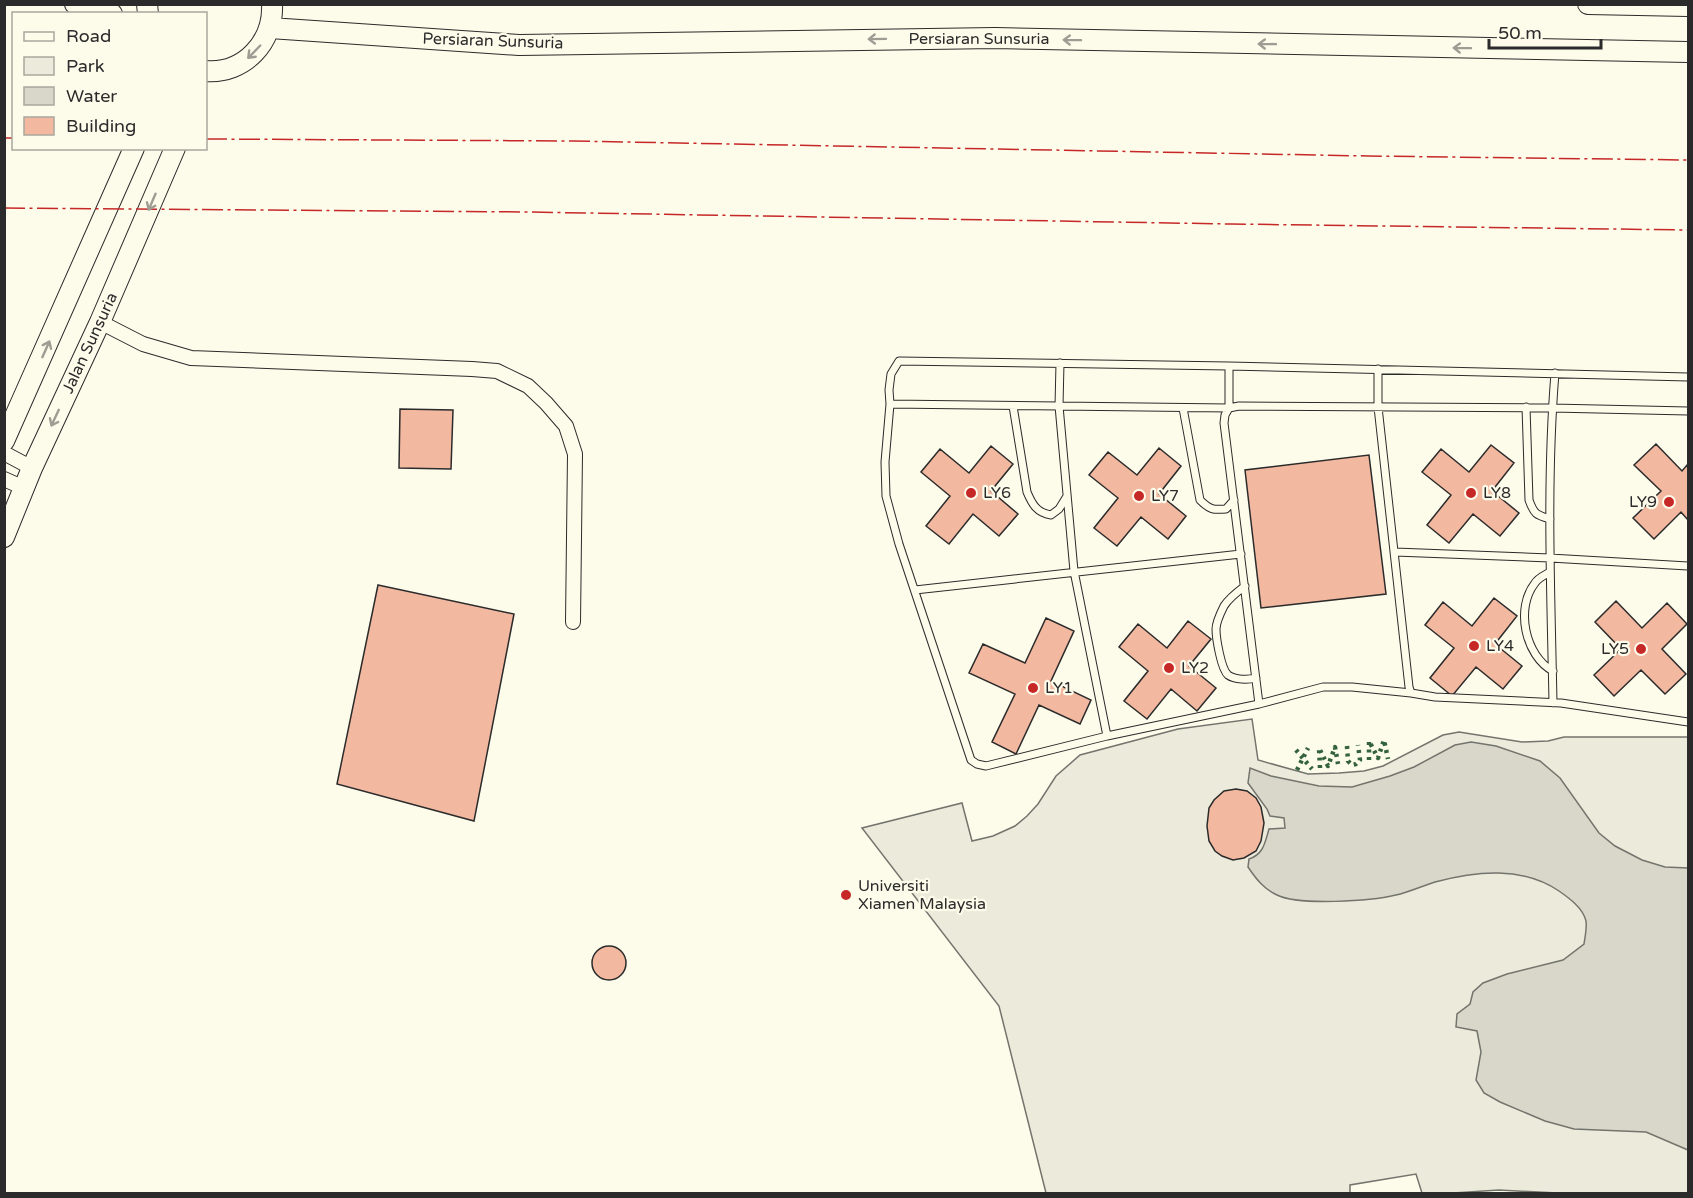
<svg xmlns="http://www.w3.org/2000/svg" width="1693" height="1198" font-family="'Varela Round',sans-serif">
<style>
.green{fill:#ecebdb;stroke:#74746e;stroke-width:1.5}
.water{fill:#d8d7c9;stroke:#74746e;stroke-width:1.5}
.building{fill:#f2b8a0;stroke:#2b2b2b;stroke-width:1.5}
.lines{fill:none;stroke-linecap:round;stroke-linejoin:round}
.lane-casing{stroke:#2b2b2b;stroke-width:9}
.street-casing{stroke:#2b2b2b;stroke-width:16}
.secondary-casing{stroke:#2b2b2b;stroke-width:22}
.lane{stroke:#fdfbea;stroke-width:7}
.street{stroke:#fdfbea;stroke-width:14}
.secondary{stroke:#fdfbea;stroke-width:20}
.hedge{stroke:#34623c;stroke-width:4.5;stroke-dasharray:3 4.5;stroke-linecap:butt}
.power{stroke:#c62828;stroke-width:1.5;stroke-dasharray:21 4.5 3 4.5;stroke-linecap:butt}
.oneway{stroke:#9e9d94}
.poi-dot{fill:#c62828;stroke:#fdfbea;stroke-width:2}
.labels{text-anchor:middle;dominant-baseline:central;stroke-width:4.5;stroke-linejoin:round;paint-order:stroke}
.street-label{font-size:16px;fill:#2b2b2b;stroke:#fdfbea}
.poi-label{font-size:16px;fill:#2b2b2b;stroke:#fdfbea;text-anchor:start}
</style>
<rect width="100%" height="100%" fill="#fdfbea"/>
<path class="green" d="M1252 719 1258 760 1308 774 1339 773 1364 771 1383 766 1443 735 1459 732 1522 742 1548 741 1564 737H1688V1193L1577 1194 1499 1190 1453 1193H1422L1416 1174 1350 1185V1193H1046L999 1006 862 828 962 803 972 841 993 836 1015 826 1027 816 1038 804 1056 776 1080 755 1178 729Z"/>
<path class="water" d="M1471 742 1496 746 1540 761 1560 778 1599 833 1615 846 1642 860 1665 867 1688 868V1150L1646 1132 1574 1129 1545 1121 1500 1102 1484 1093 1476 1080 1481 1052 1477 1031 1456 1027 1457 1014 1470 1004 1473 992 1483 983 1507 974 1563 960 1584 944C1585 937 1587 928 1586 921 1583 908 1569 898 1559 891 1522 866 1476 871 1435 882 1422 886 1409 892 1396 895 1371 901 1299 906 1277 895 1264 889 1256 879 1248 867L1249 859C1264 854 1265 842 1269 829L1285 828 1284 818 1270 816 1267 809 1248 783 1250 768 1271 776 1319 786 1352 787 1390 776 1414 767 1455 745Z"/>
<path class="building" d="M400 409 453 410 451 469 399 468Z
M1656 444 1682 471 1688 464V520L1681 512 1654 539 1633 518 1661 491 1634 465Z
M1491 445 1514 463 1492 491 1519 513 1500 536 1473 514 1449 543 1427 525 1451 495 1422 472 1441 449 1469 472Z
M991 446 1013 464 991 491 1018 514 999 536 973 514 949 544 926 526 950 496 921 472 940 449 969 473Z
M1159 448 1181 466 1159 494 1186 516 1168 539 1141 517 1117 546 1094 528 1118 498 1089 475 1108 452 1137 475Z
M1369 455 1386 594 1261 608 1245 470Z
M378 585 514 614 474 821 337 784Z
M1494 598 1517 616 1495 644 1522 666 1503 689 1476 667 1452 696 1430 678 1454 648 1425 625 1443 602 1472 626Z
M1616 601 1642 628 1667 603 1687 624 1662 649 1686 674 1665 694 1641 670 1614 696 1594 675 1621 649 1595 622Z
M1046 618 1074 631 1051 681 1091 700 1080 724 1039 705 1016 754 992 742 1015 694 969 673 983 644 1025 663Z
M1188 621 1211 639 1189 666 1216 688 1197 711 1171 689 1147 719 1124 701 1148 671 1119 647 1138 624 1167 648Z
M1236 789 1247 791 1256 798 1261 807 1264 823 1261 841 1256 851 1244 858 1233 860 1222 856 1215 851 1209 841 1207 826 1209 808 1214 800 1224 791Z
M592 963a17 17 0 1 1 34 0a17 17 0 1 1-34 0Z"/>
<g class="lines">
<defs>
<path id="lane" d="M1060 363 1059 406 1074 571 1107 736
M1378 369V407L1409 687 1411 693 1435 697 1561 703 1688 722
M890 404 1229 408V366
M1013 406 1027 492C1032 504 1037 513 1051 515L1059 509 1067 496
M1526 407 1529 500C1534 514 1536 515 1550 519
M1183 408 1200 500C1210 510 1213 510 1226 509L1234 500
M1395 552 1550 558 1688 566
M1550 572C1545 575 1538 578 1535 583 1515 608 1525 656 1553 671
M1245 586C1237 592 1229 598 1224 606 1221 612 1216 623 1216 629 1216 638 1221 669 1228 675 1235 680 1248 680 1256 678
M915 590 1241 554
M1411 693 1352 687H1323L1259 704 1107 736 986 766 977 764 971 760 899 544 886 496 885 462 890 404 889 390 891 374 899 361 1229 366 1688 377
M1553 703C1551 593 1546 483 1555 373
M1259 704 1224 423 1225 415 1229 408 1239 406 1552 408 1688 411"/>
<path id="street" d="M100 322 143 344 191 358 472 369 497 371 528 386 546 403 566 426 575 454 573 622
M4 453 32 468
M4 479 24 488"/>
<path id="secondary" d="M75 4 112 14
M147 4 148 14
M1588 4 1688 6
M270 28 519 45 995 38 1688 52
M206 71C244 74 274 42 272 4
M4 441 134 148
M4 537 32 468 100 322 175 148"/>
</defs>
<use href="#lane" class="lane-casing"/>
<use href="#street" class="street-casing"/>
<use href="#secondary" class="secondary-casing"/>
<use href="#lane" class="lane"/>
<use href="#street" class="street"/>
<use href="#secondary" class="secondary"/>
<path class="hedge" d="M1347 746 1348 761 1352 765 1356 764 1360 760 1358 745
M1296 750 1312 769
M1369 760V741L1378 758 1384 740 1388 759
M1320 768 1319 748 1328 766 1335 747 1338 764
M1297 770 1308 748"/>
<path class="power" d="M4 138H14
M206 139 573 141 1368 156 1688 160
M4 208 528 212 1231 224 1688 230"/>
</g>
<defs><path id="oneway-shaft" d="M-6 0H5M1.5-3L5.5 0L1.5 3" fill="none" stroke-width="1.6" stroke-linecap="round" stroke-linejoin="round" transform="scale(1.5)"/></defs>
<g class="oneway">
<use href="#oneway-shaft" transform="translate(877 39) rotate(179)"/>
<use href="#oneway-shaft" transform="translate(1072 40) rotate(-179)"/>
<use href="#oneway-shaft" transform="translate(1267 44) rotate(-179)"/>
<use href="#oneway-shaft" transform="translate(1462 48) rotate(-179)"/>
<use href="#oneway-shaft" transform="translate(254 52) rotate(134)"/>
<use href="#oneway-shaft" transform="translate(152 202) rotate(113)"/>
<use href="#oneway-shaft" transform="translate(46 349) rotate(-66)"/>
<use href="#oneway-shaft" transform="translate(55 418) rotate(115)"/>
</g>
<g class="poi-dot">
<circle cx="971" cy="493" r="6"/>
<circle cx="1471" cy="493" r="6"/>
<circle cx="1139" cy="496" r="6"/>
<circle cx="1669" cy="502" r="6"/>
<circle cx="1474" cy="646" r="6"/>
<circle cx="1641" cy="649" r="6"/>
<circle cx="1169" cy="668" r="6"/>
<circle cx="1033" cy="688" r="6"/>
<circle cx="846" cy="895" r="6"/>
</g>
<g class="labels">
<g class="street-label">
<text x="979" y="39">Persiaran Sunsuria</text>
<text transform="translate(493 41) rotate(2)">Persiaran Sunsuria</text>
<text transform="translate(90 343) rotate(-65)">Jalan Sunsuria</text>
</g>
<g class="poi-label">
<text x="983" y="493">LY6</text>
<text x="1483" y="493">LY8</text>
<text x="1151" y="496">LY7</text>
<text x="1657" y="502" text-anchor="end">LY9</text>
<text x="1486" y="646">LY4</text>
<text x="1629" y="649" text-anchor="end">LY5</text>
<text x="1181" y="668">LY2</text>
<text x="1045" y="688">LY1</text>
<text x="858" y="886">Universiti<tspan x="858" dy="18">Xiamen Malaysia</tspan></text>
</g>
</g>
<rect width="1693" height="1198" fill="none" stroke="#2b2b2b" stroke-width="12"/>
<rect x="12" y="12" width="195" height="138" fill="#fdfbea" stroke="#a9a89e" stroke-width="1.5"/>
<rect x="24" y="32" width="30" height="9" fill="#fdfbea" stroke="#a9a89e" stroke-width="1.5"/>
<text x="66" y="42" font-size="18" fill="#2b2b2b">Road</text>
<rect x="24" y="57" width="30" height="18" fill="#ecebdb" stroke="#a9a89e" stroke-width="1.5"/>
<text x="66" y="72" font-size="18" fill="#2b2b2b">Park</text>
<rect x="24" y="87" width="30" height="18" fill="#d8d7c9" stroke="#a9a89e" stroke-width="1.5"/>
<text x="66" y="102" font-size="18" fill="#2b2b2b">Water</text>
<rect x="24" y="117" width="30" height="18" fill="#f2b8a0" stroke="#a9a89e" stroke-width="1.5"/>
<text x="66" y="132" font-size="18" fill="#2b2b2b">Building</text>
<path d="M1489 39v9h112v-9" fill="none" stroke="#2b2b2b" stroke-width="3"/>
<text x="1498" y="39" font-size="18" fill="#2b2b2b" stroke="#fdfbea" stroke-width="4.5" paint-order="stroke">50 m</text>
</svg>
